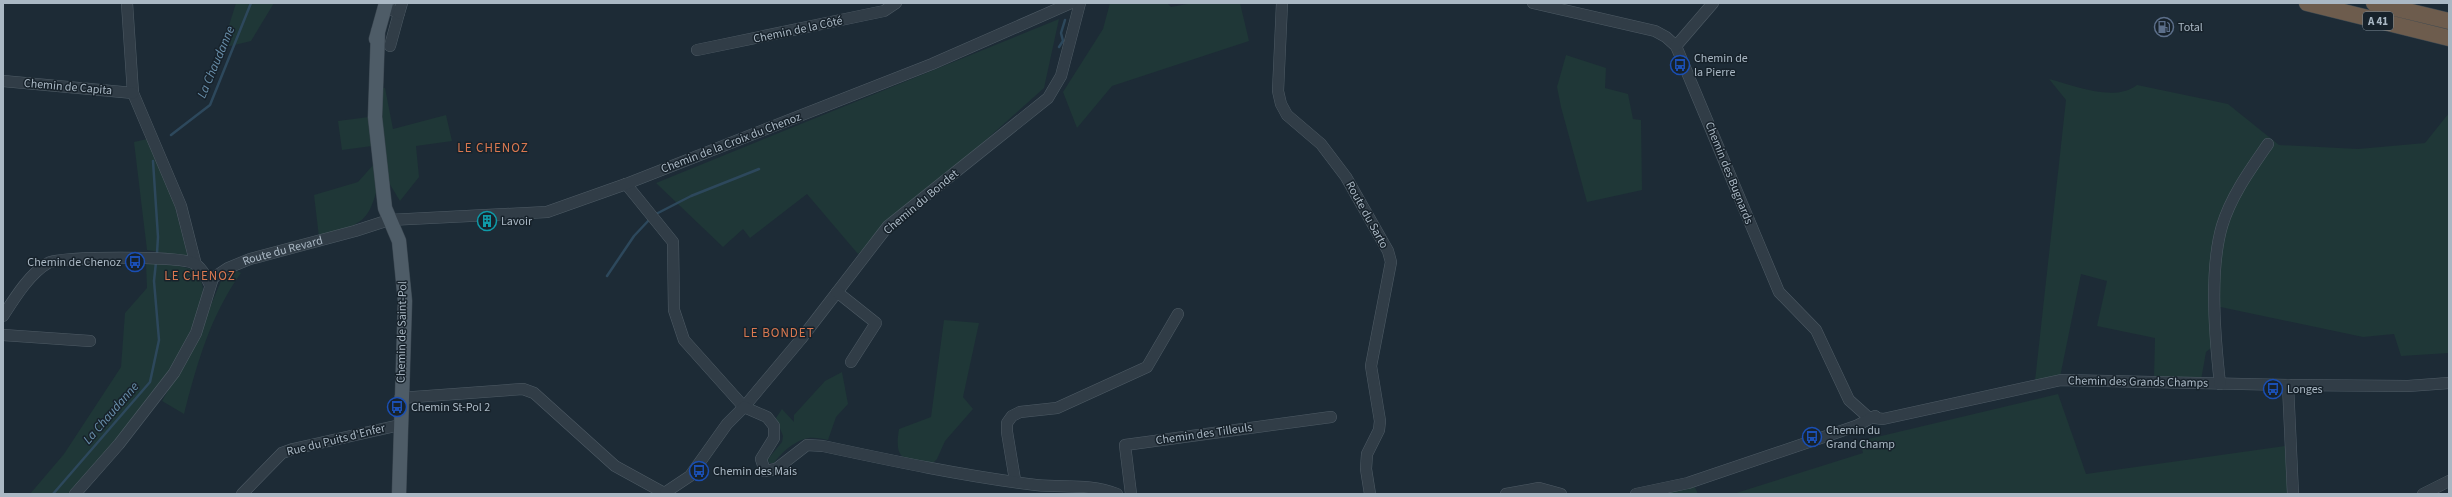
<svg xmlns="http://www.w3.org/2000/svg" width="2452" height="497" font-family="'Source Sans 3',sans-serif">
<style>
.green{fill:#1f3737}
.lines{fill:none;stroke-linecap:round;stroke-linejoin:round}
.stream{stroke:#2d485c;stroke-width:2.5}
.minor-casing{stroke:#4e5b65;stroke-width:12}
.major-casing{stroke:#3a4650;stroke-width:15}
.highway-casing{stroke:#3b4851;stroke-width:17}
.minor{stroke:#313d47;stroke-width:11}
.major{stroke:#4e5c67;stroke-width:14}
.highway{stroke:#6d5c4d;stroke-width:16}
.labels{text-anchor:middle;dominant-baseline:central;stroke-width:3;stroke-linejoin:round;paint-order:stroke}
.shield{fill:#17222b;stroke:#7e8b96;stroke-width:1}
.shield-label{font-size:11px;font-weight:bold;fill:#aab8c4}
.poi-label{font-size:12px;fill:#aab8c4;stroke:#17222b;text-anchor:start}
.street-label{font-size:12px;fill:#aab8c4;stroke:#17222b}
.water-label{font-size:13px;font-style:italic;fill:#688eaa;stroke:#17222b}
.neighbourhood-label{font-size:13px;letter-spacing:1px;fill:#d97850;stroke:#17222b}
</style>
<rect width="100%" height="100%" fill="#1d2b36"/>
<path class="green" d="M236 3H274L251 41 222 48Z
M1110 3H1167L1171 7 1193 3H1240L1249 41 1112 86 1077 128 1063 92 1103 29Z
M1059 19 1044 88 858 254 807 194 750 238 743 229 723 247 656 183Z
M1566 55 1606 68 1605 88 1628 94 1633 119 1641 120 1642 190 1587 202 1561 107 1557 87Z
M2049 79C2074 85 2114 103 2137 85L2228 104 2279 145 2358 149 2425 143 2449 113V353L2401 356 2394 334 2363 337 2211 305V348L2206 352 2201 380 2154 378 2155 338 2097 326 2107 281 2081 274 2060 377 2035 381 2066 100Z
M377 88H385L393 129 446 115 452 141 416 146 419 177 400 201 386 178H380C368 226 364 222 319 237L314 195 358 182 382 155Z
M369 117 372 146 342 150 338 121Z
M147 139 170 188 188 257 147 250 134 142Z
M167 263 191 269C194 273 200 279 202 284 205 293 200 305 197 314 173 383 115 439 68 494H30L64 454 121 367 125 313 147 288 146 264Z
M235 270 241 273C210 316 197 364 184 414L162 401 194 345 221 281Z
M944 320 979 323 963 397 973 409 945 441 937 459 930 466C903 459 894 460 899 429L931 417Z
M842 372 848 404 836 417 828 440C823 439 814 437 809 438 795 440 781 453 774 463H769L768 459 782 442 783 436 776 418 782 409 794 422V415L825 381Z
M2058 394 2086 474 2285 446 2288 494H1733L1863 453 1860 441Z
M1693 483 1698 494H1655Z"/>
<g class="lines">
<path class="stream" d="M1059 47 1063 41 1061 33 1065 20
M171 135 210 105 251 3
M153 161 158 237 157 253
M656 214 691 196 759 169
M607 276 634 236 649 220
M53 494 150 382 159 340 154 281 156 262"/>
<defs>
<g id="minor">
<path d="M127 3 133 93 181 206 196 265"/>
<path d="M1282 3 1278 91 1281 104 1287 115 1321 144 1346 177 1388 251 1391 262 1371 366 1380 421 1379 430 1367 454 1366 469 1370 494"/>
<path d="M1533 3 1655 31 1666 37 1676 46 1779 292 1816 330 1849 400 1868 417 1883 419 2061 380 2288 385 2408 386 2449 383"/>
<path d="M385 7 399 13 390 46"/>
<path d="M399 13 402 3"/>
<path d="M1676 46 1713 3"/>
<path d="M697 50 884 11 896 3"/>
<path d="M3 81 133 93"/>
<path d="M626 184 673 242 674 310 684 340 744 407 801 339 888 226 1048 98 1061 76 1080 3"/>
<path d="M837 292 876 323 851 362"/>
<path d="M3 316C14 299 30 273 48 263 62 256 179 256 193 263 202 267 206 277 210 285"/>
<path d="M3 335 90 341"/>
<path d="M2220 384C2215 338 2209 271 2222 226 2231 196 2250 170 2268 144"/>
<path d="M2288 385 2293 494"/>
<path d="M400 398 523 389 534 393 615 466 666 494"/>
<path d="M1015 480 1007 432V423L1012 416 1020 412 1057 408 1147 367 1178 314"/>
<path id="s1" d="M75 494 119 444 174 373 196 333 213 278 228 268 250 259 355 231 389 220 547 212 626 184 932 64 1071 3"/>
<path d="M242 494 282 453 293 449 400 425"/>
<path d="M668 494 666 492 690 476 727 424 744 407 767 417 774 426V438L761 459 765 471 776 469 807 445 823 446C893 461 964 476 1036 485 1064 488 1088 483 1117 494"/>
<path d="M1131 494 1125 445 1331 417"/>
<path d="M1506 494 1539 488 1561 494"/>
<path d="M1636 494 1688 483 1856 426 1875 416"/>
<path d="M2423 494 2449 481"/>
</g>
<path id="major" d="M378 31 375 117 385 208 399 241 405 301 399 494
M376 39 386 3"/>
<path id="highway" d="M2307 3 2449 38
M2374 3 2449 21"/>
</defs>
<use href="#minor" class="minor-casing"/>
<use href="#major" class="major-casing"/>
<use href="#highway" class="highway-casing"/>
<use href="#minor" class="minor"/>
<use href="#major" class="major"/>
<use href="#highway" class="highway"/>
</g>
<defs>
<symbol id="fuel-ring" viewBox="-11 -11 22 22"><circle r="9.5" fill="#17222b" stroke="#5c6f8a" stroke-width="1.5"/><path d="M-5.5-6h7V0h2V4h1.3V-2.5L3-4.5l.8-.8L6-3V5H2.5V1h-1V6h-7ZM-4.2-4.7v3.2H.2V-4.7Z" fill="#5c6f8a"/></symbol>
<symbol id="bus-ring" viewBox="-11 -11 22 22"><circle r="9.5" fill="#17222b" stroke="#1a4fb4" stroke-width="1.5"/><path d="M-5-6H5V4H4V6H2V4H-2V6H-4V4H-5ZM-3.5-4V0h7V-4ZM-3.5 1.2v1.5H-2V1.2ZM2 1.2v1.5H3.5V1.2Z" fill="#1a4fb4"/></symbol>
<symbol id="building-ring" viewBox="-11 -11 22 22"><circle r="9.5" fill="#17222b" stroke="#0f9aa8" stroke-width="1.5"/><path d="M-4-6H4V6H1V3H-1V6H-4ZM-2.5-4.3h1.7v1.8h-1.7ZM.8-4.3h1.7v1.8H.8ZM-2.5-1h1.7V.8h-1.7ZM.8-1h1.7V.8H.8Z" fill="#0f9aa8"/></symbol>
</defs>
<g fill-rule="evenodd">
<use href="#fuel-ring" x="2153" y="16" width="22" height="22"/>
<use href="#bus-ring" x="1669" y="54" width="22" height="22"/>
<use href="#building-ring" x="476" y="210" width="22" height="22"/>
<use href="#bus-ring" x="124" y="251" width="22" height="22"/>
<use href="#bus-ring" x="2262" y="378" width="22" height="22"/>
<use href="#bus-ring" x="386" y="396" width="22" height="22"/>
<use href="#bus-ring" x="1801" y="426" width="22" height="22"/>
<use href="#bus-ring" x="688" y="460" width="22" height="22"/>
</g>
<g class="labels">
<rect class="shield" x="2363" y="12" width="30" height="18" rx="3"/>
<g class="shield-label">
<text x="2378" y="21">A 41</text>
</g>
<g class="poi-label">
<text x="2178" y="27">Total</text>
<text x="1694" y="58">Chemin de<tspan x="1694" dy="14">la Pierre</tspan></text>
<text x="501" y="221">Lavoir</text>
<text x="121" y="262" text-anchor="end">Chemin de Chenoz</text>
<text x="2287" y="389">Longes</text>
<text x="411" y="407">Chemin St-Pol 2</text>
<text x="1826" y="430">Chemin du<tspan x="1826" dy="14">Grand Champ</tspan></text>
<text x="713" y="471">Chemin des Mais</text>
</g>
<g class="street-label">
<text transform="translate(798 30) rotate(-12)">Chemin de la Côté</text>
<text transform="translate(68 87) rotate(5)">Chemin de Capita</text>
<text transform="translate(731 143) rotate(-21)">Chemin de la Croix du Chenoz</text>
<text transform="translate(1729 173) rotate(68)">Chemin des Bugnards</text>
<text transform="translate(921 202) rotate(-40)">Chemin du Bondet</text>
<text transform="translate(1367 215) rotate(61)">Route du Sarto</text>
<text stroke="none"><textPath href="#s1" startOffset="335">Route du Revard</textPath></text>
<text transform="translate(402 332) rotate(-89)">Chemin de Saint-Pol</text>
<text transform="translate(2138 382) rotate(1)">Chemin des Grands Champs</text>
<text transform="translate(1204 434) rotate(-8)">Chemin des Tilleuls</text>
<text transform="translate(336 440) rotate(-14)">Rue du Puits d'Enfer</text>
</g>
<g class="water-label">
<text transform="translate(216 62) rotate(-67)">La Chaudanne</text>
<text transform="translate(111 413) rotate(-49)">La Chaudanne</text>
</g>
<g class="neighbourhood-label">
<text x="493" y="148">LE CHENOZ</text>
<text x="200" y="276">LE CHENOZ</text>
<text x="779" y="333">LE BONDET</text>
</g>
</g>
<rect width="2452" height="497" fill="none" stroke="#aab8c4" stroke-width="8"/>
</svg>
